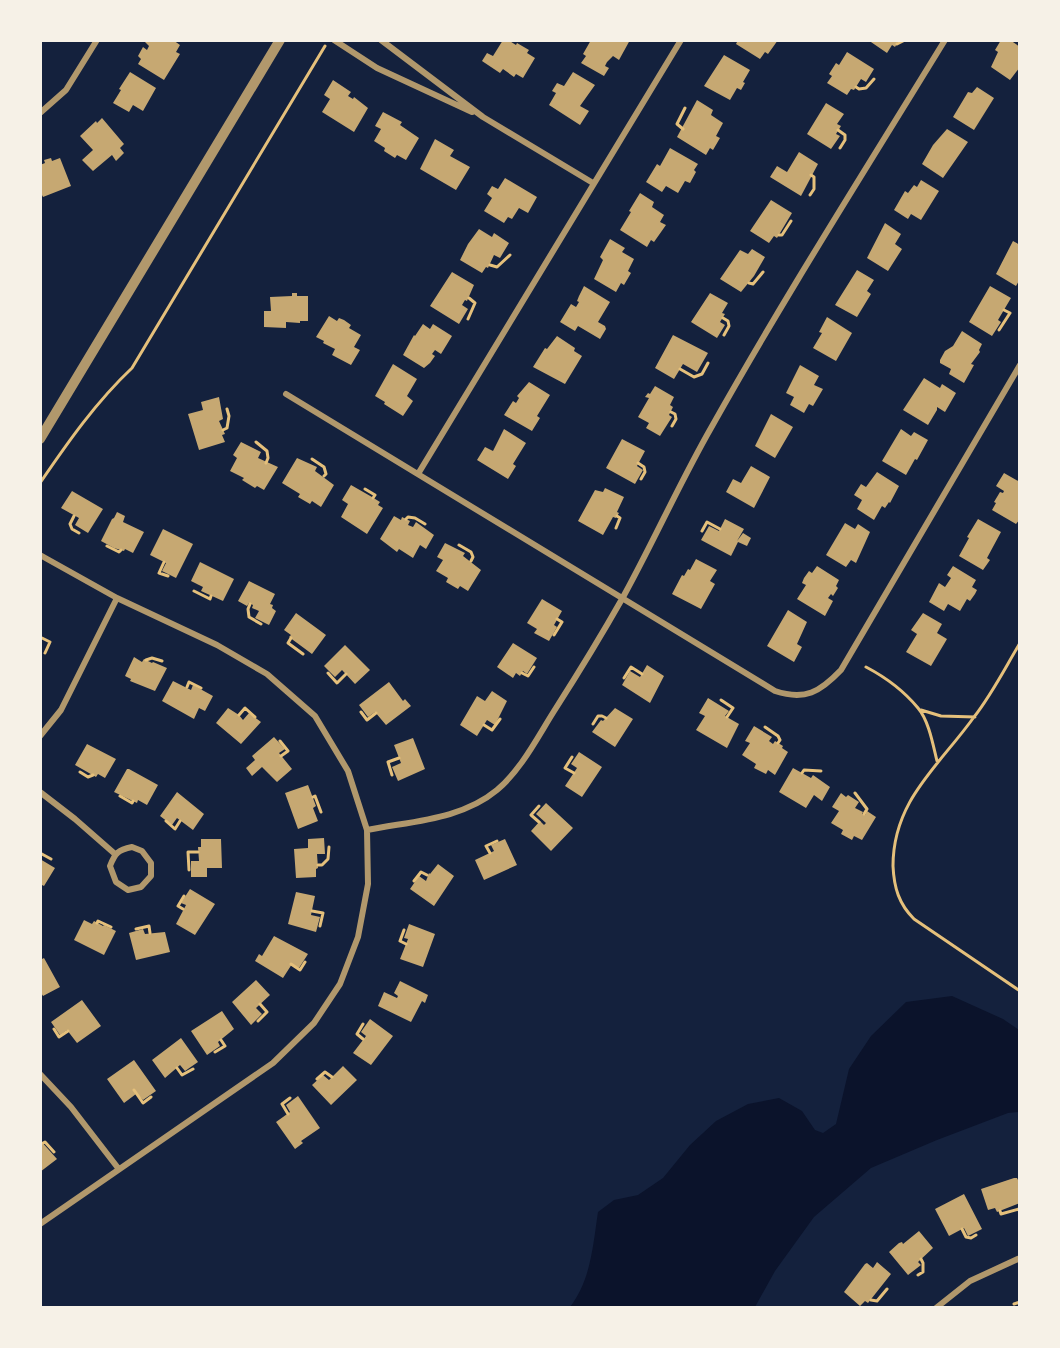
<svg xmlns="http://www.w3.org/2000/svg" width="1060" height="1348" font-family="Quicksand,sans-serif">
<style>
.water{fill:#0b132b}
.building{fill:#c6a872}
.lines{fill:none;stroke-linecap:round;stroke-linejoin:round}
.path{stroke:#e5c07b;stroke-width:3}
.minor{stroke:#b1986c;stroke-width:6}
.tertiary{stroke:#b1986c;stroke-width:10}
</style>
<rect width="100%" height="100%" fill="#14213d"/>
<path class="water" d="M952 996 1003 1019 1019 1030V1112L1008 1113 937 1140 871 1168 814 1217 775 1271 755 1307H570C591 1280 593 1245 598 1212L614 1200 638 1195 663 1178 690 1145 716 1121 748 1104 779 1098 802 1111 815 1130 823 1133 836 1124 849 1069 871 1036 906 1002Z"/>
<path class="building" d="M146 40H173L180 45 176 52 180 54 164 80 138 64 141 59 138 56 143 47 147 50 149 46 145 42Z
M503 40H508L516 45 517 43 529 50 527 53 535 58 523 78 516 74 514 77 503 69 500 73 482 61 487 53 493 56Z
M591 40 593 41 630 40 619 60 613 56 607 62 605 66 609 68 604 76 581 63 586 56 583 54Z
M738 40H778L768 54 765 52 760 59 736 44Z
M868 40H899L895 47 892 45 887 53Z
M1001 40H1010L1020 47V67L1010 80 991 67 998 52 995 50Z
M847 52 874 69 866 82 861 79 854 90 851 89 847 95 827 83 832 76 829 74 836 63 839 65Z
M724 55 750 70 743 82 745 83 741 90 737 88 730 100 704 86Z
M130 72 156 88 143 111 133 105 129 112 113 103 121 90 119 89Z
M573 72 595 85 580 106 589 111 580 125 549 105 556 93 552 91 557 83 564 86Z
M333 80 351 92 348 96 353 99 354 97 368 108 354 132 322 112 330 99 324 95Z
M977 87 994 98 974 130 953 117 968 92 972 93Z
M697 100 713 110 711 115 723 123 716 136 720 138 713 150 710 148 706 155 677 137Z
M826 103 844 114 837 124 841 126 836 134 840 136 831 149 807 134Z
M383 112 402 122 400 125 419 138 406 160 397 155 395 158 384 151 385 148 374 141 381 129 375 126Z
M102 118 124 144 120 148 124 153 116 161 112 155 93 171 82 160 93 150 80 136 96 121 97 123Z
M947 129 968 142 943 178 922 164 933 145Z
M435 139 454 150 450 156 470 167 456 190 420 169Z
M670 148 698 164 694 170 696 172 690 183 685 181 678 193 666 186 662 192 646 182 657 164 660 166Z
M799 152 818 164 801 196 770 177 777 166 787 172Z
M51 158 52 161 60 158 71 186 43 197 40 191V165L45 163 44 160Z
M505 178 537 197 528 213 519 208 512 219 508 217 504 223 484 211 492 198 487 194 492 186 498 189Z
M921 180 939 191 921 220 911 214 908 219 894 210 905 191 908 193 914 185 917 187Z
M640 193 654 202 652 207 664 215 660 222 666 225 654 242 651 240 647 247 620 230 631 212 629 211Z
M771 200 792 213 777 238 774 236 769 243 750 231Z
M885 223 901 234 895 244 902 249 888 271 867 258Z
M479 229 492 237 494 233 509 243 500 258 494 255 488 268 486 267 482 273 460 260 468 244Z
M610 239 625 248 622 252 634 259 628 271 631 273 624 285 621 283 616 292 594 279 603 260 600 257Z
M1013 241 1020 245V279L1016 286 996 274Z
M752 249 765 257 754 276 741 292 720 279 740 250 748 254Z
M857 270 874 280 867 291 871 294 857 317 835 305Z
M452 272 474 285 467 301 465 300 462 305 468 309 459 324 430 306Z
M584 286 610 302 598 322 605 326 606 329 600 339 578 326 575 331 560 322 571 304 576 307 579 302 577 301 579 296Z
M990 286 1011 298 998 320 1001 322 992 336 969 322Z
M292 293H297V296H308V321H300V323L286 322V328L264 327V311H271L270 297 292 296Z
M710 293 728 303 722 313 725 314 720 322 725 325 717 338 691 322Z
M329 316 337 321 339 318 344 320 351 325 349 328 361 335 354 347 360 350 351 365 332 355 335 349 323 343 324 341 316 337Z
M827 317 852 333 836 361 813 348 822 333 819 332Z
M423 324 430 329 433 324 452 336 441 354 435 350 432 354 435 356 430 363 424 368 403 355 414 335 415 336Z
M962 331 982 344 979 350 980 352 971 364 974 365 964 383 949 374 951 369 940 363V360L945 351 953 346Z
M673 335 708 353 697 372 683 364 674 379 655 368Z
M557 336 575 348 574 351 582 356 565 384 533 367 545 348 547 349Z
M393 364 417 379 407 396 413 401 403 416 384 404 385 402 375 396Z
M800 365 819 376 814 385 823 389 813 406 809 404 804 413 790 405 794 397 786 393Z
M924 378 940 388 942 384 956 393 945 412 937 407V410L928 425 903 410Z
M529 382 550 395 537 416 540 418 532 431 504 415 513 401 516 403 519 398 517 396Z
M655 386 674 397 670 405 673 407 669 415 672 417 660 436 646 428 649 423 638 417 649 398 645 397 648 393 650 394Z
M219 397 223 419 219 421 225 434 222 435 225 442 199 450 188 414 203 410 201 402Z
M771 414 793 427 775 458 755 446Z
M504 429 526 443 513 464 516 466 508 479 477 460 485 447 493 451Z
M901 429 911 436 914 432 928 440 917 460 915 459 906 475 882 461Z
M622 439 645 451 637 466 643 470 635 484 606 468Z
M241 442 261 452 258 458 278 467 264 490 257 486 255 488 242 480 244 478 230 471 237 458 233 455Z
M297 458 317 467 315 471 334 485 321 507 312 501 310 504 298 497 300 494 282 483Z
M751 466 770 477 754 508 726 492 733 479 741 483Z
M877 472 899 486 890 503 889 502 885 508 882 506 874 520 857 509 862 500 854 495 861 484 866 487Z
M1004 473 1020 482V519L1016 524 992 510 996 503 994 502 1000 492 1003 493 1004 491 996 486Z
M351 485 372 497 380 502 378 505 383 508 367 534 341 517 348 504 342 500Z
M605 488 624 497 617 512 619 513 616 518 613 517 603 535 578 521 595 490 603 492Z
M72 491 103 509 88 533 75 525 79 518 61 508Z
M117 512 125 516 123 522 144 532 133 553 125 549 124 551 114 548 101 541 112 519 114 518Z
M394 516 401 520 402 517 410 521 408 525 413 527 416 522 434 535 426 549 420 545 413 558 399 549 397 552 380 539Z
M725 519 744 529 737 541 743 533 751 538 747 546 738 542 731 556 701 540 709 526 719 531Z
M978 519 1001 532 987 558 990 560 983 570 959 556 969 538 967 537Z
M845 523 855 529 858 524 870 532 856 563 851 560 846 567 826 555Z
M163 529 193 544 176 578 162 571 166 563 150 555Z
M445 543 465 553 463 556 481 570 468 591 460 586 458 589 446 582 448 578 436 571 443 560 437 557Z
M696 559 717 570 710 581 715 584 701 609 672 594 682 575 684 576 688 569 690 570Z
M200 562 234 579 223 601 201 591 203 587 191 581Z
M817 566 839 580 836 586 838 588 833 596 831 594 828 598 833 601 825 616 797 599 806 585 802 583 804 578 809 571 812 573Z
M953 566 976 580 972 587 977 590 975 594 970 601 967 599 960 611 948 604 944 611 929 602 939 583 945 587 951 578 947 575Z
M249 581 275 594 270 604 273 605 272 608 276 611 269 625 255 618 259 611 252 608 253 605 249 603 247 606 238 601Z
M542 599 562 611 554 625 557 627 549 641 534 633 537 629 527 623Z
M788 610 807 622 797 644 802 647 794 662 767 646Z
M296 613 326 635 312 654 289 637 291 635 284 630Z
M923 613 942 624 937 633 947 639 931 666 906 652 917 634 911 630Z
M513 643 537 658 527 674 523 671 520 676 516 673 513 678 497 667Z
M345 645 370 670 355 684 342 670 335 677 324 666Z
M134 657 142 662 144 659 152 663 153 662 167 668 155 691 130 681 131 679 125 676Z
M647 665 664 676 650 703 622 685 630 671 640 677Z
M173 681 191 690 193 685 213 696 205 711 199 708 194 719 162 701Z
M389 682 403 701 405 699 411 706 386 725 375 712 368 717 359 705Z
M492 691 507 701 495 725 487 720 477 736 460 725 477 696 485 701Z
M708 698 729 711 725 716 739 724 727 748 696 730 705 716 699 713Z
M228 708 239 715 243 720 249 713 261 722 241 744 216 723Z
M615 708 633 719 615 747 592 732 601 720 603 721Z
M754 726 772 737 769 741 773 744 775 741 783 746 782 748 788 752 775 775 768 770 766 774 754 768 756 764 742 755 750 743 745 741Z
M274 737 285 749 279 753 292 769 277 782 262 767 252 776 246 768 255 760 252 756Z
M413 738 425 769 398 781 392 767 401 763 394 745Z
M87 744 116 759 105 778 98 774 96 777 75 765Z
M579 752 602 767 582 797 565 786 577 768 571 764Z
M793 768 811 778 813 775 830 787 822 801 814 795 806 808 779 792Z
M127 769H129L158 785 147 805 138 800 137 803 114 792Z
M308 785 316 806 313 808 318 821 298 829 285 793Z
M177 792 204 814 193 830 177 818 172 825 160 816Z
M841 793 846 797 848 795 859 802 855 808 863 812 862 814 865 815 867 811 876 817 862 840 854 836 852 840 841 834 843 830 831 823 839 811 832 807Z
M546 803 573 828 551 851 531 831 540 821 544 825 546 823 536 814Z
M324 838 325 854H317L318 868 316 869V877L296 878 294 849 308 848V839Z
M201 839H221L222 868H207V877H191V861H199L198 847H201Z
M505 839 517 865 484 880 475 860 494 851 491 845Z
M40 859 55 868 44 886 40 884Z
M438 864 454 876 434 906 410 889 419 876 426 881 429 873 430 874Z
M190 889 215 904 195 935 176 924 186 905 181 903Z
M296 892 315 896 311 915 320 917 316 932 288 924Z
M84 920 92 924 94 921 103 926 104 925 116 931 104 955 74 940Z
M409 924 435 934 423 967 400 959 408 939 404 938Z
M143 929 145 934 165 932 170 952 136 960 129 933Z
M274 936 308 954 299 968 292 964 283 978 255 961 259 954 262 956Z
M44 958 60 987 43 996 40 991V960Z
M256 980 270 995 256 1008 262 1014 251 1025 232 1002Z
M400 981 428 995 425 1003 422 1001 411 1022 378 1006 384 992 397 998 398 996 394 993Z
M82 1000 101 1026 77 1043 67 1030 60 1035 51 1022Z
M222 1011 234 1029 218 1042 220 1046 207 1055 191 1031Z
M370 1019 393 1036 371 1065 353 1053 366 1036 361 1032Z
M181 1038 198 1062 185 1071 180 1065 165 1078 152 1060Z
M134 1060 156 1091 143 1100 136 1094 124 1103 107 1079Z
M343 1066 357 1080 331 1105 312 1085 323 1075 329 1080Z
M298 1096 320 1128 301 1141 303 1143 295 1149 276 1122 290 1112 286 1105Z
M40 1140 57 1159 40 1172Z
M1014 1178H1017L1020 1184V1203L997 1212 995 1208 988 1210 981 1189Z
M964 1194 982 1229 968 1236 964 1228 949 1236 935 1209Z
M919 1231 933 1248 918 1262 921 1265 908 1275 889 1252 899 1243 902 1242 903 1244Z
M877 1262 891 1274 868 1303 865 1301 860 1306 844 1292 865 1264 867 1263 873 1268Z"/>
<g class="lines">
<path class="path" d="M897 44 905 40
M856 87 859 89 866 88 874 79
M683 129 677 124 685 108
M838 130 845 135V140L840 148
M810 195 814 189V177L811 175
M779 235H782L791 221
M490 265 497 267 510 255
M749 283 753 284 763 272
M723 318 728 321 729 326 724 335
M468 319 475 303 469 298
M999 330 1010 313 1004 310
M680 369 694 377 702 374 708 363
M671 412 675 414 676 419 672 426
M223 430 227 428 229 416 227 409
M256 442 267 451 268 458 266 463
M312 459 324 467 326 474 324 476
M638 463 644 467 645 472 641 479
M40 483C68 442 96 402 132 368L325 46
M365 489 375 495 373 498
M74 516 70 524 72 529 79 533
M406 519 408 517 415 518 425 524
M616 528 620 518 617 516
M702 531 707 522 720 529
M459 545 471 552 473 557 471 561
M107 546 119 552 121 550
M164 562 159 573 168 576
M194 591 210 599 211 596
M250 604 248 609 249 617 261 624
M554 635 562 622 557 619
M42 638 50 642 45 653
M291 638 288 643 303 654
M1020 643C1005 668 992 694 974 717 939 766 893 800 893 866 894 888 899 904 914 919L1020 991
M146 660 152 658 162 661
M866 667C885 677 904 691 918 708 929 721 933 745 937 761
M328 673 337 683 346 674
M522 673 528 676 534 667
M624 678 631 667 642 674
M187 687 189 682 201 688
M721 700 733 708 727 717
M921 710 941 716 975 717
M361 712 367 720 376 713
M239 715 245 708 255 717
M593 724 598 716H602L606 718
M484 725 492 730 500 719
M765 727 778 736 780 740 778 743
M280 741 288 751 281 756
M572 757 565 768 574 773
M80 772 88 777 93 775
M802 773 804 770 821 771
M392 775 388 762 399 758
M855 793 867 809 864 814
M120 796 132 803 133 801
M313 797 315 796 321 812
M166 821 175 829 180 821
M539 822 531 815 539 806
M40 853 51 859
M490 853 486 846 497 841
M318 865H322L328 859 329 847
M189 870 188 852H198
M414 881 421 872 427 875
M183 909 178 906 184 896
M312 911 323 913 320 926
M97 923 98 921 111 927
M136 929 149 926 150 933
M404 930 400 941 406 944
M291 964 300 970 305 962
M258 1021 267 1012 260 1004
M363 1024 357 1034 363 1039
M54 1029 59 1037 68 1031
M215 1052 225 1046 221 1040
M177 1068 182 1075 193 1069
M317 1079 325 1072 332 1077
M134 1090 143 1103 151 1097
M288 1114 282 1104 290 1098
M43 1143 45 1142 54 1152
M1000 1211 1001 1214 1019 1209
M962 1229 966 1237 971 1238 976 1235
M918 1275 923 1272V1263L921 1259
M871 1300 877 1301 887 1289
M1014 1304 1020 1302"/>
<path class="minor" d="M334 40 377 68 472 112
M381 40 483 117 593 183
M40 113 66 90 97 40
M286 394 775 691C805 701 820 692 841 670L1020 365
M418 474 681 40
M40 555 117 598 217 645 267 674 315 716 348 771 367 830 368 884 358 937 340 984 314 1023 273 1063 40 1224
M40 736 61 710 117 598
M40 792 75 819 115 854
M367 830C411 821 461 820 497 790 522 769 538 736 556 708 579 672 601 636 622 599 653 543 679 484 711 428 785 296 866 169 945 40
M132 847 142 851 151 863V876L141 887 128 890 116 882 110 866C115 853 118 850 132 847Z
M40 1074 71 1107 118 1168
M936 1308 970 1281 1020 1258"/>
<path class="tertiary" d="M40 439 280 40"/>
</g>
<rect width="1060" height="1348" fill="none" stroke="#f6f1e7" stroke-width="84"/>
</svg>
